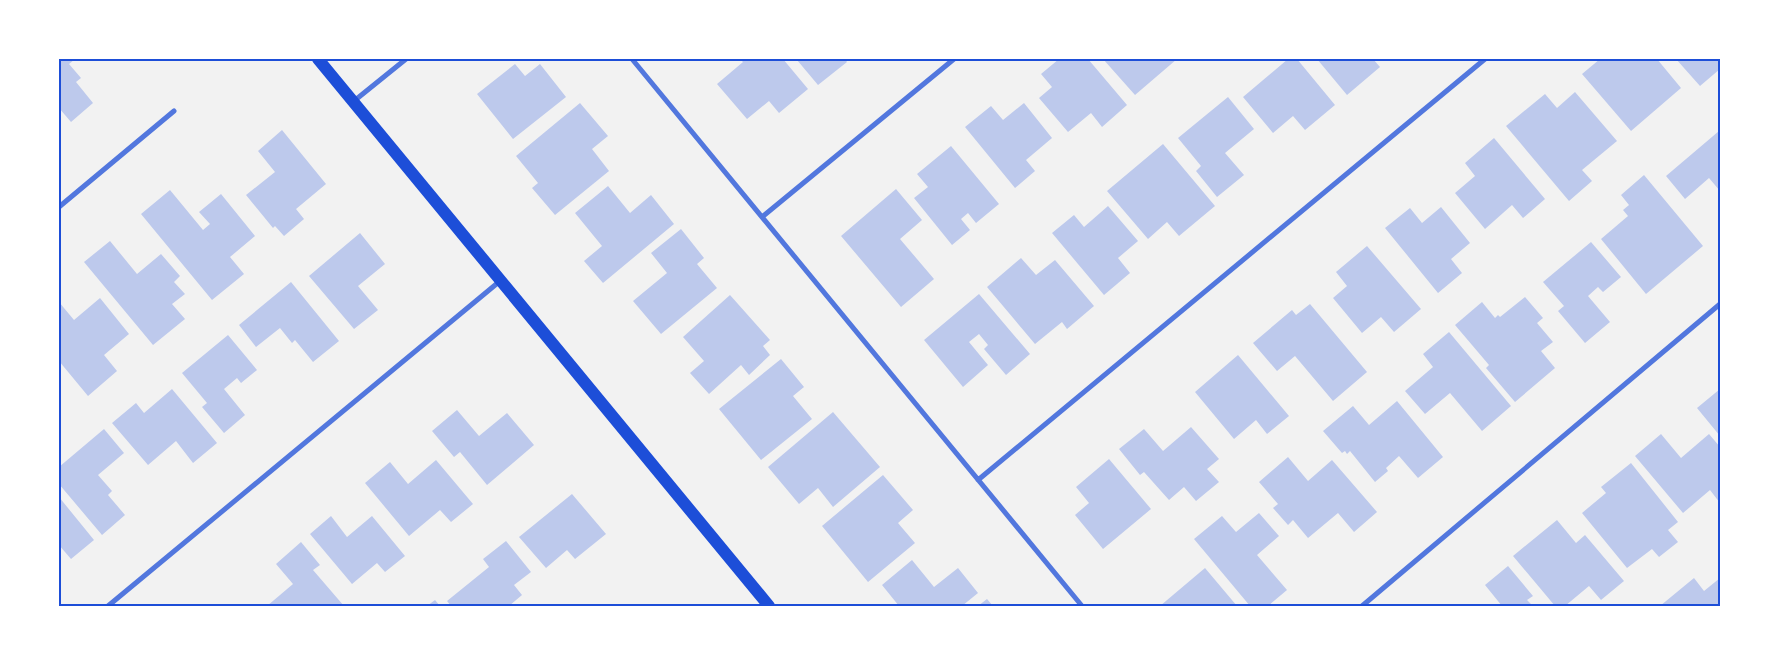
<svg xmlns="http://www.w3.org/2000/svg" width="1779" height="665" font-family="'Roboto Condensed',sans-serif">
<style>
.building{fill:#bdc9ec}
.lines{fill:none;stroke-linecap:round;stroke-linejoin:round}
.minor{stroke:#5277de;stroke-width:5}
.primary{stroke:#1d4ed8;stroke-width:12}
.neatline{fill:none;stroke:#1d4ed8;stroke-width:2}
</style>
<rect width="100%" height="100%" fill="#f2f2f2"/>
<path class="building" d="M59 59H75L69 64 81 78 76 82 93 103 71 122 59 108Z
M740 59H783L808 89 779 113 769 101 747 119 717 84 743 62Z
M799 59H845L847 62 818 85 797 60Z
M1059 59H1088L1127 105 1102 127 1091 113 1068 132 1039 98 1052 87 1041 74Z
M1103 59H1177L1135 95Z
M1288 59H1297L1335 105 1305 130 1293 116 1273 133 1243 97Z
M1317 59H1373L1380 67 1347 95Z
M1600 59H1657L1681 88 1631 131 1582 74Z
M1676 59H1720V69L1700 86Z
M515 64 525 76 540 64 566 97 513 139 477 94Z
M1575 92 1617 141 1582 170 1592 181 1569 201 1506 126 1545 94 1557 108Z
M1228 97 1254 129 1225 153 1244 175 1217 197 1196 171 1201 166 1178 138Z
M580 103 608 136 592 149 609 171 555 215 532 188 538 183 516 156Z
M1024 103 1052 138 1026 160 1035 171 1015 188 965 127 991 106 1003 120Z
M282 130 326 184 296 209 304 219 284 236 275 226 273 228 246 195 275 172 258 151Z
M1719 131 1720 191 1709 178 1685 199 1666 176Z
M1494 138 1545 199 1523 218 1512 205 1485 229 1455 193 1475 176 1465 163Z
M1163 144 1215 206 1179 236 1167 222 1148 239 1107 191Z
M951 146 999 204 976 223 968 213 961 219 970 230 952 245 914 198 928 187 917 174Z
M1644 175 1703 246 1646 294 1601 239 1628 216 1623 210 1629 205 1621 195Z
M608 186 630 213 651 195 674 224 603 283 584 261 602 246 575 213Z
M896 189 922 220 900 239 934 279 901 307 841 236Z
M170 190 203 230 210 224 199 212 221 194 255 236 230 257 244 274 212 300 141 214Z
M1108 206 1138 241 1118 258 1130 273 1104 295 1052 233 1074 215 1084 227Z
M1441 207 1470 243 1451 259 1462 273 1438 293 1385 228 1410 208 1422 223Z
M681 229 704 258 697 264 717 288 661 334 633 301 667 273 651 253Z
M360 233 385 264 358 286 378 310 354 329 309 276Z
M110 241 137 274 161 254 180 276 174 282 185 294 172 304 185 319 153 345 84 262Z
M1591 242 1621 277 1603 292 1598 287 1588 296 1610 322 1585 343 1558 311 1564 306 1543 282Z
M1367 246 1421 309 1394 332 1381 317 1362 333 1333 298 1347 286 1336 272Z
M1021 258 1036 275 1055 260 1094 306 1067 329 1062 322 1035 344 987 287Z
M291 282 339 341 313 362 295 340 292 343 280 328 256 347 239 325Z
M979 294 1030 354 1006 375 984 349 988 345 979 334 969 342 988 365 963 387 924 340Z
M730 295 770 340 763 346 770 355 749 375 741 365 709 394 690 373 704 361 683 337Z
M1525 297 1543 318 1537 323 1553 342 1541 351 1555 368 1515 402 1486 368 1489 365 1455 325 1482 302 1495 318 1498 315 1500 317Z
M100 298 129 334 104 355 117 371 88 396 59 361V302L74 320Z
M1310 304 1367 372 1333 401 1295 356 1277 371 1253 343 1292 310 1296 315Z
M1449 332 1511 406 1482 431 1450 393 1425 414 1405 391 1433 367 1423 354Z
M228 335 257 370 241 383 237 378 224 389 245 415 224 433 202 407 207 403 182 373Z
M1238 355 1289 416 1267 434 1256 420 1234 439 1195 392Z
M781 359 804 387 793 396 812 419 761 460 719 409Z
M172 389 217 443 193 463 176 441 148 465 112 423 136 403 144 413Z
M1720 389V436L1697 408Z
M1397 401 1443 457 1418 478 1399 456 1386 468 1388 471 1375 482 1350 451 1347 454 1345 451 1342 453 1323 431 1353 406 1369 425Z
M457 410 479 436 507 413 534 445 487 485 460 452 454 457 432 431Z
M833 412 880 467 833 507 818 488 799 504 768 467Z
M1191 427 1219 459 1207 469 1219 482 1196 501 1184 487 1169 500 1144 472 1140 475 1119 449 1144 429 1163 451Z
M104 429 124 453 98 475 112 491 108 495 125 515 102 535 59 484V467Z
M1661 434 1681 458 1709 434 1720 447V503L1710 490 1683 513 1635 456Z
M1288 457 1308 481 1332 460 1377 512 1354 532 1338 513 1308 538 1293 520 1288 525 1273 508 1278 504 1259 482Z
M1109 459 1151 509 1103 549 1075 515 1089 503 1076 487Z
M436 460 473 504 451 522 440 510 409 536 365 483 390 462 408 484Z
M1631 463 1678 522 1668 530 1678 542 1659 557 1652 549 1627 568 1582 513 1606 493 1601 487Z
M883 475 913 510 898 523 915 543 868 582 822 526Z
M572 494 606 534 575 559 567 550 546 568 519 537Z
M59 497 94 540 71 559 59 545Z
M1259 513 1279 536 1257 555 1287 590 1268 606H1250L1194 539 1222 516 1236 532Z
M331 516 347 537 372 516 405 556 385 572 377 563 352 584 310 534Z
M1557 520 1576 543 1585 535 1624 581 1601 600 1589 586 1565 606H1555L1513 556Z
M506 541 531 572 514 585 522 595 509 606H451L447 601 489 567 483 559Z
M301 542 320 565 313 570 344 606H267L293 584 276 564Z
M912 560 934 587 958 568 978 593 962 606H899L882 585Z
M1508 566 1533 596 1527 600 1533 606H1502L1485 585Z
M1205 568 1237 606H1160Z
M1694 578 1704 591 1720 578V606H1660Z
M987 599 993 606H978Z
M435 600 440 606H427Z"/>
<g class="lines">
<path class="minor" d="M632 59 1082 606
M354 101 406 59
M59 207 174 111
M762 217 954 59
M978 480 1485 59
M108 606 500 281
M1362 606 1720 304"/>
<path class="primary" d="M318 59 769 606"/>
</g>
<rect width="1779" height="665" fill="none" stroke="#ffffff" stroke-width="120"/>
<rect x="60" y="60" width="1659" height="545" class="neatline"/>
</svg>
